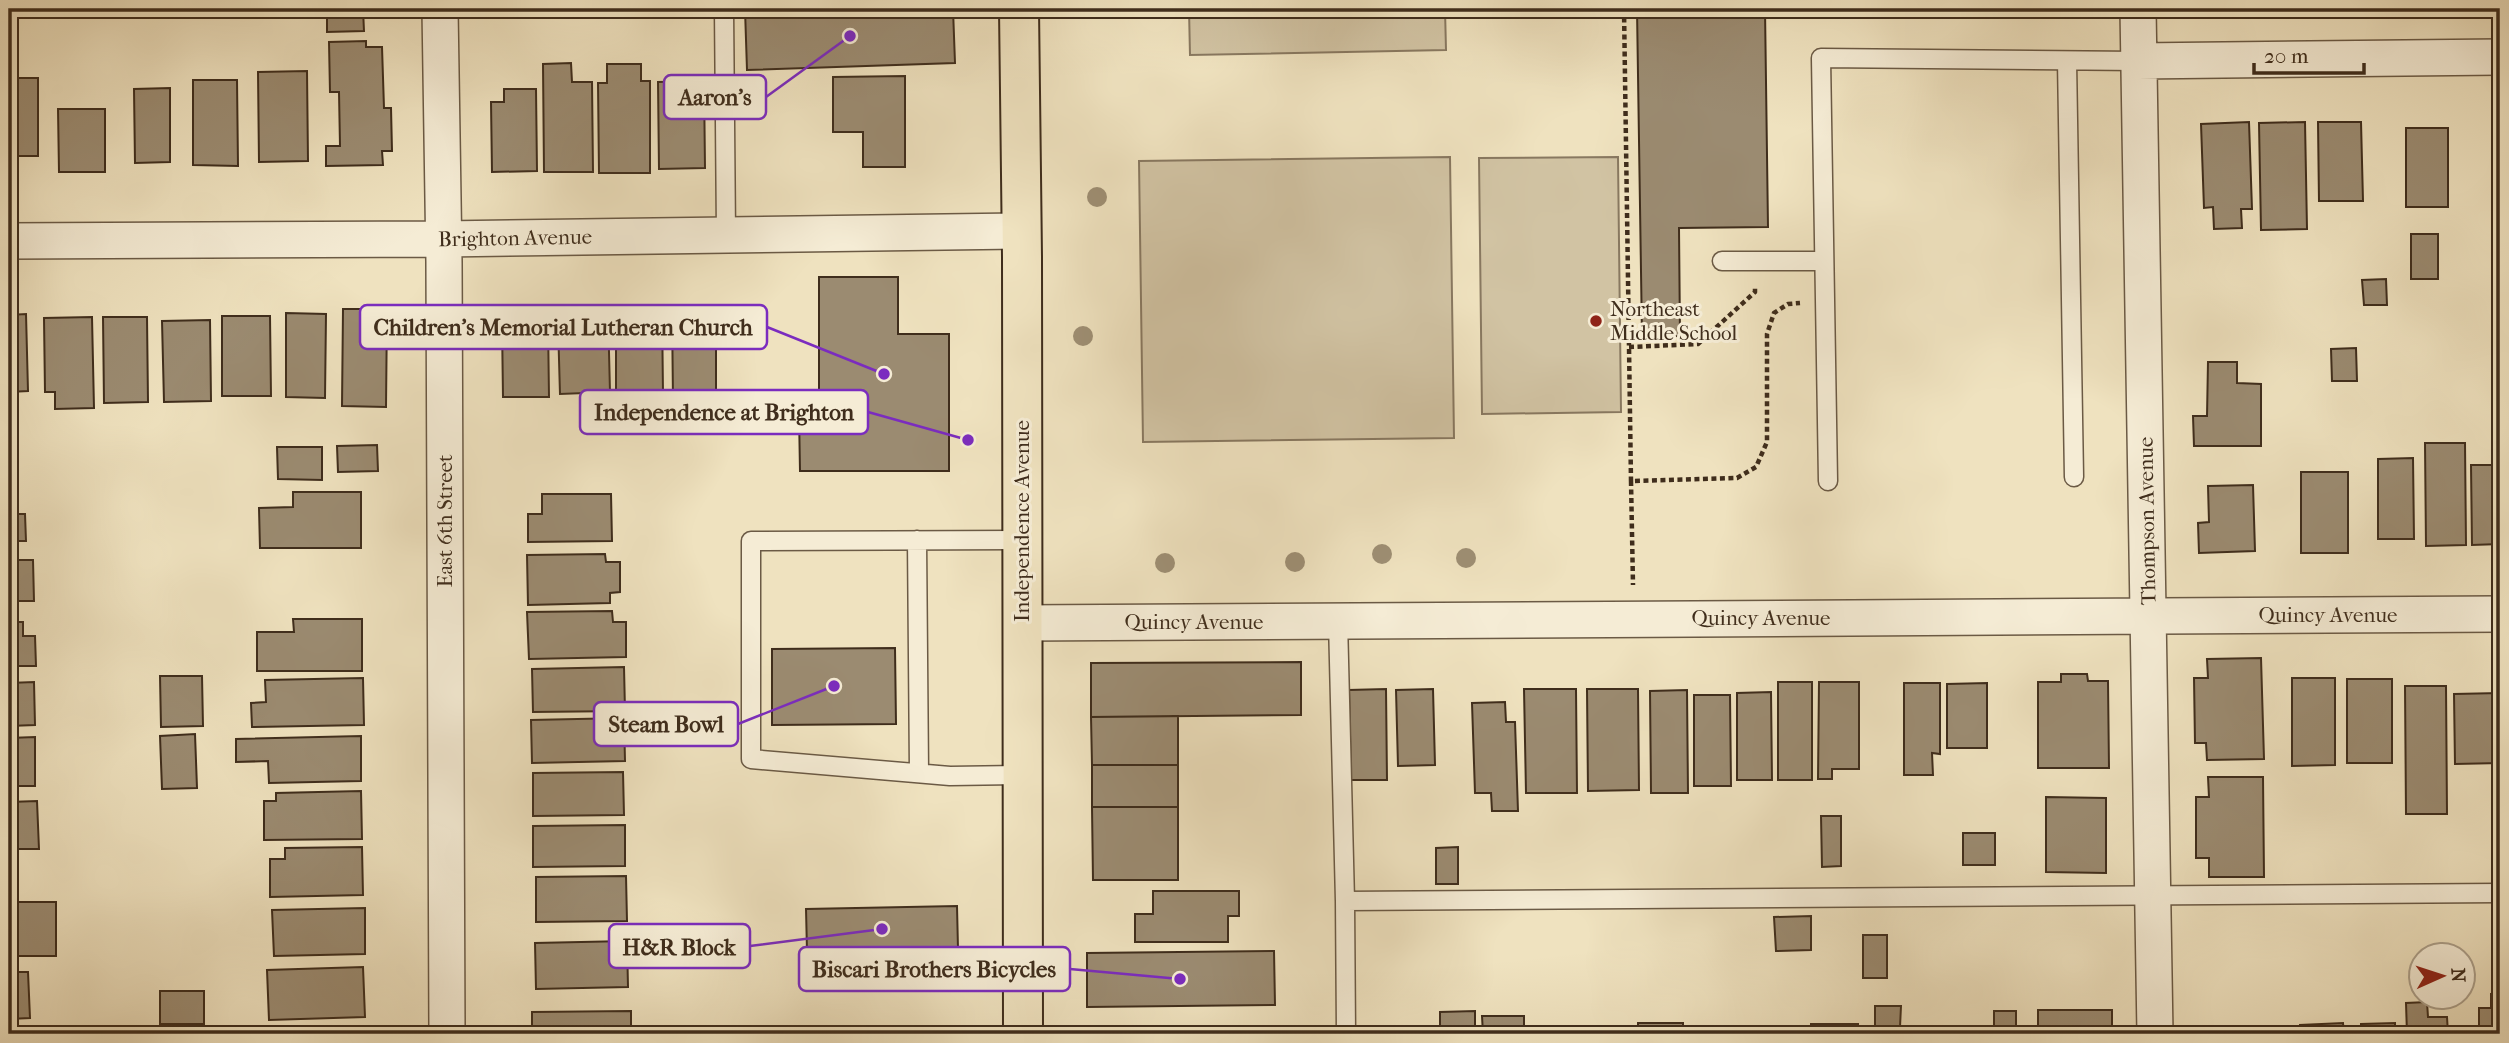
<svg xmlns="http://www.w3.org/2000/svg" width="2509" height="1043" font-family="'IM FELL French Canon',serif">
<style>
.green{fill:#d1c3a3;stroke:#887860;stroke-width:2}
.building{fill:#9b8b71;stroke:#3f2d1c;stroke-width:2}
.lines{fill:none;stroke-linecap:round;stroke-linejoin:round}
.lane-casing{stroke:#6b5a45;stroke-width:21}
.street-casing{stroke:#6b5a45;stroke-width:38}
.primary-casing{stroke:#3f2d1c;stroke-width:42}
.path{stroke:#3f2d1c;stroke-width:4.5;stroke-dasharray:5 3.5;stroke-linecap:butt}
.lane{stroke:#f5ecd5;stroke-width:18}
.street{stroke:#f5ecd5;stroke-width:35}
.primary{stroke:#efe2bf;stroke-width:38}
.tree{fill:#9e8f74}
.poi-dot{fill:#8f2418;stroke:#f5ecd5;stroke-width:2.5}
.labels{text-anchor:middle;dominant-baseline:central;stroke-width:6;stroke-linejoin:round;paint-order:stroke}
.street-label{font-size:21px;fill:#3f2d1c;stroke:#f5ecd5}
.poi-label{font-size:21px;fill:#3f2d1c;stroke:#f5ecd5;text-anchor:start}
.leader{fill:none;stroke:#7b2cbf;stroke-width:2.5}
.callout-dot{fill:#7b2cbf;stroke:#f5ecd5;stroke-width:2.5}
.callout{fill:#f5ecd5;stroke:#7b2cbf;stroke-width:2.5}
.callout-label{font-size:23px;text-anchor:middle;font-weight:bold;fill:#3f2d1c}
</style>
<rect width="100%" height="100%" fill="#efe2bf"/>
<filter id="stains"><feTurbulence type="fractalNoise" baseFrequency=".00286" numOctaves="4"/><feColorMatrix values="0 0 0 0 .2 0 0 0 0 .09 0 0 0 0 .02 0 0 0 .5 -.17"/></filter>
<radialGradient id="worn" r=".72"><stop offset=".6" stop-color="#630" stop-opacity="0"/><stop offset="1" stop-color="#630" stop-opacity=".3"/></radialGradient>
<path class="green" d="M1189 9H1445L1446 50 1190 55Z
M1450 157 1454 438 1143 442 1139 161Z
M1618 157 1621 412 1482 414 1479 158Z"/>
<path class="building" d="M327 9H363L364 31 327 32Z
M514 9H596L597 16 514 17Z
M745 9H953L955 63 747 70Z
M1637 9H1765L1768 227 1679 228 1680 336 1642 337Z
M366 41V47H382L384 108H391L392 151H382L383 165 326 166V146H340L339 92H330L329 42Z
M571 63 572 82H592L593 172H544L543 64Z
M607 64H641V81H650V173H599L598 83H607Z
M307 71 308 161 259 162 258 72Z
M905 76V167H863V132H833V77Z
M9 78H38V156H15V162H9Z
M193 80H237L238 166 193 165Z
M704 81 705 168 659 169 658 82Z
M170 88V162L135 163 134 89Z
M504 89H536L537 171 492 172 491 102H504Z
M58 109H105V172H59Z
M2249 122 2252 209H2241L2242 228 2214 229 2213 207 2204 208 2201 124Z
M2305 122 2307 229 2261 230 2259 123Z
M2318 122H2361L2363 201H2319Z
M2406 128H2448V207H2406Z
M2411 234H2438V279H2411Z
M819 277H898V334H949V471H800L799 414H819Z
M2386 279 2387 305H2364L2362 280Z
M343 309H387L386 407 342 406Z
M616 309H662L663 393H646V405L616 406Z
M541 310V322H548L549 397H503L502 323H510V311Z
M672 310H716V399L673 400Z
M608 312 610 392 560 394 558 324H568V313Z
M286 313 326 314 325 398 286 397Z
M26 314 28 391 9 392V315Z
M222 316H270L271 396H222Z
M92 317 94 408 55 409V392H45L44 318Z
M103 317H147L148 402 104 403Z
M210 320 211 401 164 402 162 321Z
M2356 348 2357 381H2332L2331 349Z
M2208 362H2237V383L2261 384V446H2194L2193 416H2207Z
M2425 443H2465L2466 545 2426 546Z
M377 445 378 471 338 472 337 446Z
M277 447H322V480L278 479Z
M2413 458 2414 539H2378V459Z
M2471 465H2500V544L2472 545Z
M2301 472H2348V553H2301Z
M2253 485 2255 551 2199 553 2198 523 2209 522 2208 486Z
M293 492H361V548H260L259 508 293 507Z
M542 494H611L612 541 528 542V514H542Z
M9 500H14V514H25L26 541H9Z
M605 554 606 562H620V592L610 593V603L528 605 527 555Z
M9 560H33L34 601H9Z
M612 611 613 622H626V657L529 659 527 612Z
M293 619H362V671H257V632H294Z
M9 622H23V636H35L36 666H9Z
M895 648 896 724 772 725V649Z
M2261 658 2264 759 2207 760 2206 743H2195L2194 678H2208L2207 659Z
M1301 662V715L1091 717V663Z
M624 667 625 711 533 712 532 669Z
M2061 674H2087L2088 681H2108L2109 768H2038V682H2061Z
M160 676H202L203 726 161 727Z
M363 678 364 725 252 727 251 703 266 702 265 680Z
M2292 678H2335V765L2292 766Z
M2347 679H2392V763H2347Z
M34 682 35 725 9 726V683Z
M1778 682H1812V780H1778Z
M1819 682H1859V769H1832V779H1818Z
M1904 683H1940V754L1932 753 1933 775H1904Z
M1987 683V748H1947V684Z
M2405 686H2446L2447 814H2406Z
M1386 689 1387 780H1351L1349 690Z
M1433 689 1435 765 1398 766 1396 690Z
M1524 689H1576L1577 793H1526Z
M1587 689H1638L1639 790 1588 791Z
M1687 690 1688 793H1651L1650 691Z
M1771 692 1772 780H1737V693Z
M2500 693V763L2455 764 2454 694Z
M1694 695H1730L1731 786H1694Z
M1505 702 1506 722H1515L1518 811H1492L1491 793H1475L1472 703Z
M1178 716V765H1092L1091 717Z
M624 718 625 761 532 763 531 720Z
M195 734 197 788 162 789 160 736Z
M361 736V781L269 783 268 761 236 762V739Z
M35 737V786H9V738Z
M1092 765H1178V807H1092Z
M623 772 624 815 533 816V773Z
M2208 777H2263L2264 877H2209V858H2196V797H2209Z
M361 791 362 839 264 840V801H276V793Z
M2046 797 2106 798V873L2046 872Z
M37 801 39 849H9V802Z
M1092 807H1178V880H1093Z
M1821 816H1841V866L1822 867Z
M625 825V866L533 867V826Z
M1963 833H1995V865H1963Z
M362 847 363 895 270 897V859H285V848Z
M1458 847V884H1436V848Z
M626 876 627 921 536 922V877Z
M1153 891H1239V916H1228V942H1135V914H1153Z
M9 902H56V956H9Z
M2494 904H2500V952H2495Z
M957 906 958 949 807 951 806 909Z
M365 908V954L274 956 272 910Z
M1811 916V950L1776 951 1774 917Z
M1863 935H1887V978H1863Z
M627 941 628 987 536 989 535 943Z
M1274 951 1275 1005 1087 1007V953Z
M363 967 365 1017 269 1020 267 970Z
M9 972H28L30 1018 9 1019Z
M160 991H204V1024H160Z
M2500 993V1034H2479V1008H2491V994Z
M2427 1002 2428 1017H2447L2448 1034H2407L2406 1003Z
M1875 1006H1901L1900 1027 1918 1028V1034H1875Z
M2038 1010H2112V1034H2038Z
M631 1011V1034H532V1012Z
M1475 1011V1034H1440V1012Z
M1994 1011H2016V1031H2026V1034H1984V1031H1994Z
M1482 1016H1524V1034H1483Z
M1638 1023H1683V1034H1638Z
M2343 1023 2344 1034H2300V1025Z
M2395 1023V1034H2361V1024Z
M1811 1024H1858V1034H1811Z
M1600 1028V1034H1554V1029Z
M952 1031V1034H720V1032Z"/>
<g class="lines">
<defs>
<path id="lane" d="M724 9 726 235
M2067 61 2074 477
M1722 261H1824
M1828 481 1821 58 2138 61
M917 540 919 773
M1022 540 751 541V759L950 776 1023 775
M1338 621 1345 901
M1346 1034 1345 901 2500 893"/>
<path id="street" d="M440 9 444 262 447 1034
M2138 9 2155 1034
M2138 61 2500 57
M9 241 443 239 1022 231
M1022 623 2500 614"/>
<path id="primary" d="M1019 9 1022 257 1023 1034"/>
</defs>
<use href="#lane" class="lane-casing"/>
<use href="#street" class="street-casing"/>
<use href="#primary" class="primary-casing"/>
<path class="path" d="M1624 9 1631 481 1737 478 1756 467 1767 442V334L1774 313 1788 304 1800 303
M1629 347 1698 344 1755 292V286
M1631 481 1633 585"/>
<use href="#lane" class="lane"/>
<use href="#street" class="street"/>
<use href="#primary" class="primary"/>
</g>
<g class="tree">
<circle cx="1097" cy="197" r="10"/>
<circle cx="1083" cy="336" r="10"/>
<circle cx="1382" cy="554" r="10"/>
<circle cx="1466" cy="558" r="10"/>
<circle cx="1295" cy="562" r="10"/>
<circle cx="1165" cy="563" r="10"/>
</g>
<circle class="poi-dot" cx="1596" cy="321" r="7"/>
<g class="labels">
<g class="street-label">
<text transform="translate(515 238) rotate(-1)">Brighton Avenue</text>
<text transform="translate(445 521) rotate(-90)">East 6th Street</text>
<text transform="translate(1022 521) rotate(-90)">Independence Avenue</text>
<text transform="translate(2147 521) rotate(-91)">Thompson Avenue</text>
<text x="2328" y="615">Quincy Avenue</text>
<text x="1761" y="618">Quincy Avenue</text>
<text x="1194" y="622">Quincy Avenue</text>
</g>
<g class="poi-label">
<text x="1610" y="309">Northeast<tspan x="1610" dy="24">Middle School</tspan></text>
</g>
</g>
<path class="leader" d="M850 36L766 97M884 374L767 327M968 440L868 412M834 686L738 724M882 929L750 946M1180 979L1070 969"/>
<g class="callout-dot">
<circle cx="850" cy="36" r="7"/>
<circle cx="884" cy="374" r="7"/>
<circle cx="968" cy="440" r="7"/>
<circle cx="834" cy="686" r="7"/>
<circle cx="882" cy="929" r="7"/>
<circle cx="1180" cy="979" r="7"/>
</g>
<g class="callout">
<rect x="664" y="75" width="102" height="44" rx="7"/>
<rect x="360" y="305" width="407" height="44" rx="7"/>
<rect x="580" y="390" width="288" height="44" rx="7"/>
<rect x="594" y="702" width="144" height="44" rx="7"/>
<rect x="609" y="924" width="141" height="44" rx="7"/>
<rect x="799" y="947" width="271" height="44" rx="7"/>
</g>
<g class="callout-label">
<text x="715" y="105">Aaron's</text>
<text x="563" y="335">Children's Memorial Lutheran Church</text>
<text x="724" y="420">Independence at Brighton</text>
<text x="666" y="732">Steam Bowl</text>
<text x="679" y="955">H&amp;R Block</text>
<text x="934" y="977">Biscari Brothers Bicycles</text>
</g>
<rect width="2509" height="1043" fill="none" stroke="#efe2bf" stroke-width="35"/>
<rect x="10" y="10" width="2488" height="1022" fill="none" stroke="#3f2d1c" stroke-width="3.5"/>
<rect x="18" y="18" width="2474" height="1008" fill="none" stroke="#3f2d1c" stroke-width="2"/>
<g transform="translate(2442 976) rotate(87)"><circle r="33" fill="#f5ecd5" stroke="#aca08b" stroke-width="2"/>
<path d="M0-5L12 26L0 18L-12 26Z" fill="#8f2418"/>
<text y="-10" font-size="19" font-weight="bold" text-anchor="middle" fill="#3f2d1c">N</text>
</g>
<path d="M2254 63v10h110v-10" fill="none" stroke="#3f2d1c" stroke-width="3.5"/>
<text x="2264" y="63" font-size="21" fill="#3f2d1c" stroke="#f5ecd5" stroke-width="5" paint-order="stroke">20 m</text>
<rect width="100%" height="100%" filter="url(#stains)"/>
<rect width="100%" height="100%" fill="url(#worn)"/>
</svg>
